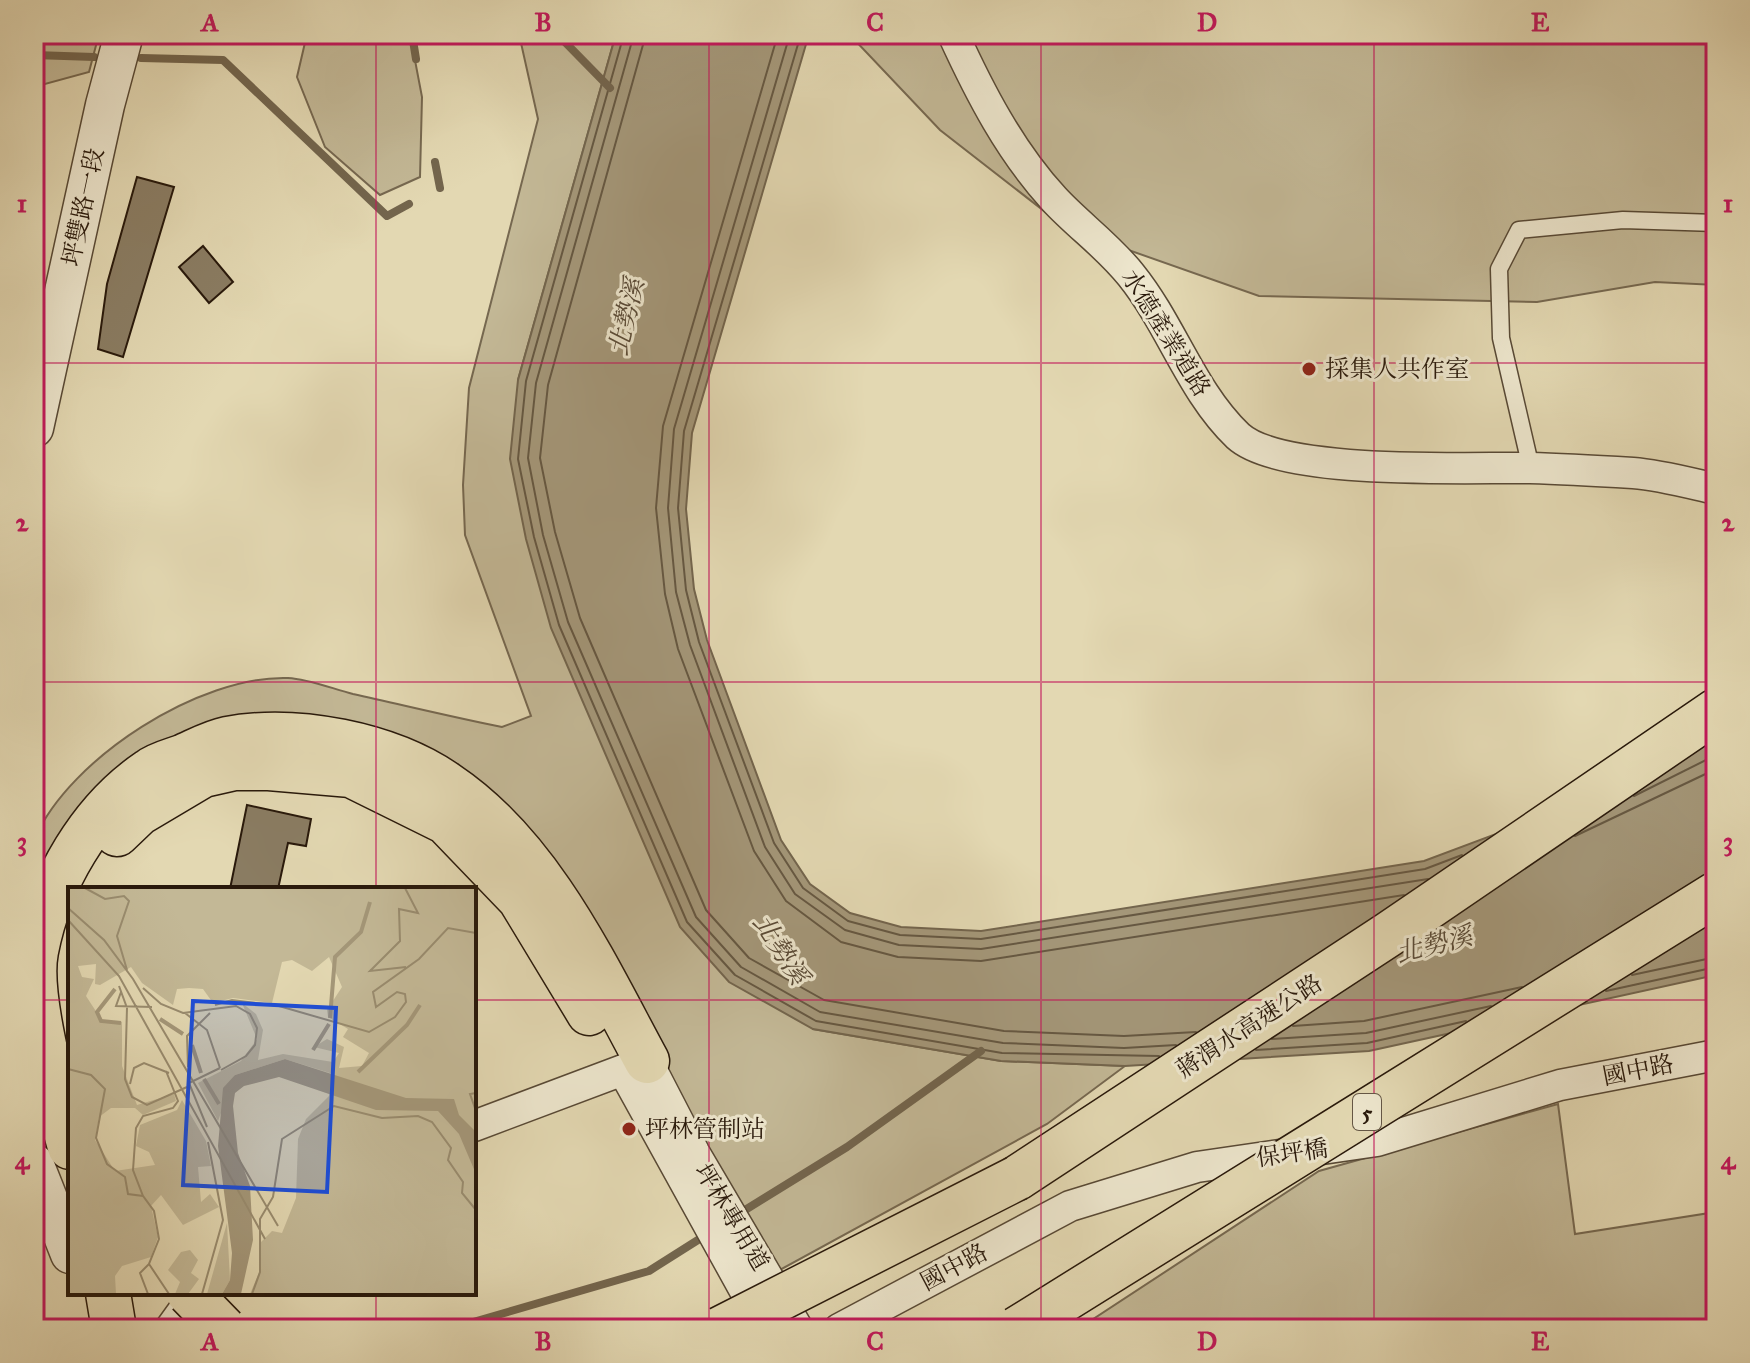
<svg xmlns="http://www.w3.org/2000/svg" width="1750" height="1363" font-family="'IM FELL Great Primer','Noto Serif TC',serif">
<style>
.green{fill:#c3b896;stroke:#766850;stroke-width:2}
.water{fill:#a49779;stroke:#73654d;stroke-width:2}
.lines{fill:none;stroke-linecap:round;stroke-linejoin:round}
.shore{stroke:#665842;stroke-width:2}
.stream{stroke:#73654d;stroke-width:8}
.building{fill:#8a7c62;stroke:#29190b;stroke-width:2}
.service-casing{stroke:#584935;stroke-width:19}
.minor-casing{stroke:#584935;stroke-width:33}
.tertiary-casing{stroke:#584935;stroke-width:41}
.motorway-casing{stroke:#29190b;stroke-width:47}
.service{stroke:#ede6cd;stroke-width:16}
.minor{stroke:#ede6cd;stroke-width:30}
.tertiary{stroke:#ede6cd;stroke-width:38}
.motorway{stroke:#e3d8b2;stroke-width:44}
.motorway-bridge-casing{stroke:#29190b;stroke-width:47;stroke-linecap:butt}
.motorway-bridge{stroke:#e3d8b2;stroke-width:44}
.grid{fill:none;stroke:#c2185b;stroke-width:2;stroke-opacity:0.55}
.poi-dot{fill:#8f2418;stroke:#ede6cd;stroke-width:3}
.labels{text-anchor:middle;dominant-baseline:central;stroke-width:6;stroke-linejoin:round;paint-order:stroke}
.shield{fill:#ede6cd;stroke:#645645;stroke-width:2}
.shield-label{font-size:22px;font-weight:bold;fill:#29190b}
.street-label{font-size:24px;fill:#29190b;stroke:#ede6cd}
.poi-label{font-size:24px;fill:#29190b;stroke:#ede6cd;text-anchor:start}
.water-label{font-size:26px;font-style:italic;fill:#5a4b37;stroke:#ede6cd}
.inset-river{fill:none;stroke:#a49779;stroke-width:4}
.inset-road{fill:none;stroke:#998c6f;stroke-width:2}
.view{fill:#1d4ed8;fill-opacity:0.15;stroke:#1d4ed8;stroke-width:4}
.inset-edge{fill:none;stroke:#29190b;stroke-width:4}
.neatline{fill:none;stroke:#c2185b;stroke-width:3}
.grid-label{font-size:26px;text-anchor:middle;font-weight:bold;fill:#c2185b}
</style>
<rect width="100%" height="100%" fill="#e3d8b2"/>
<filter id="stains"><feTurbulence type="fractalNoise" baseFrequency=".0025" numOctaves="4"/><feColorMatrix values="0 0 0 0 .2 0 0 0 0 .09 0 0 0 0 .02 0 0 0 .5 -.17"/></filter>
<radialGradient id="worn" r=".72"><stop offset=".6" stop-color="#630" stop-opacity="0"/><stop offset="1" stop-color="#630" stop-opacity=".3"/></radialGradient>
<path class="green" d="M34 34H99L89 72 34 87Z
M307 34H410L422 97 420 177 380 195 325 147 297 77Z
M519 34H616L518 380 813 1029 1001 1061 1125 1066 1047 1124 778 1271 544 877 374 746 113 785 34 947C34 925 28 854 35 838 70 758 200 675 288 678 309 679 333 689 353 694 403 705 452 717 502 727L531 716 465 535 463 485 469 388 538 119Z
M849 34H1716V285L1655 282 1537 302 1259 296 1066 228 940 130Z
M1558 1104 1575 1234 1716 1212V1329H1078L1319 1171Z"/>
<path class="water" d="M616 34H809L692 433 686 509 694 589 707 640 781 840 810 884 850 913 901 927 981 931 1424 861 1584 801 1716 735V975L1369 1051 1125 1066 1001 1061 813 1029 729 982 680 927 551 628 526 539 510 459 518 380Z"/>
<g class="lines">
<path class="shore" d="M624 34 526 381 518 459 534 537 559 625 687 922 735 975 816 1021 1002 1053 1159 1056
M634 34 536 383 528 458 543 535 568 622 696 917 741 967 820 1012 1003 1043 1124 1048 1176 1045
M646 34 548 385 540 458 555 532 580 618 706 910 749 958 824 1000 1004 1031 1124 1036 1196 1032
M778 34 663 426 656 508 665 594 678 649 754 851 786 901 841 942 898 957 981 961 1404 895
M790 34 674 429 668 508 676 592 690 645 765 847 795 894 845 930 899 945 981 949 1428 879
M801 34 684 431 678 508 686 590 699 642 774 843 803 888 848 921 900 935 981 939 1425 869 1462 855
M1634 796 1716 755
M1575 836 1716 769
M1632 975 1716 957
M1606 991 1716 967
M1293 1026 1364 1021 1522 987
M1272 1039 1366 1033 1491 1006
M1256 1050 1367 1043 1466 1021"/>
<path class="stream" d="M412 34 416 59
M557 34 610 88
M34 55 94 57
M141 58 223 60 387 216 409 204
M435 162 440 188
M737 1215 847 1147 981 1051
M449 1329 649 1271 709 1233"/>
</g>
<path class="building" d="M137 177 174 187 123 357 98 349 107 284Z
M203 246 233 282 209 303 179 267Z
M247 805 311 819 306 846 288 843 278 889H230Z"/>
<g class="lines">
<defs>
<path id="service" d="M1531 468 1501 338 1499 269 1519 230 1623 220 1716 223"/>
<path id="minor" d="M953 34C980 93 1010 151 1054 199 1079 226 1107 245 1131 275 1172 326 1191 391 1238 436 1282 476 1468 467 1530 468 1564 469 1599 471 1633 473 1660 475 1689 483 1716 489
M623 1070 765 1327
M474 1126 647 1061 694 1152 798 1329
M170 1329 196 1293
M839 1329 1070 1206 1197 1167 1377 1141 1560 1085 1716 1055"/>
<path id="tertiary" d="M34 428 105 105 124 34
M34 1163 70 1254"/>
<path id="motorway" d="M117 834 139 813 203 775 234 768H269L351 775 446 822 520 899 589 1013
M70 1147C57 1100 27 997 36 951 49 882 90 811 149 771 158 764 171 761 182 757 196 751 212 742 227 739 296 726 389 744 447 784 541 847 595 965 647 1061
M1017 1178 1389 934 1716 711"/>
</defs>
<use href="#service" class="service-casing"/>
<use href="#minor" class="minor-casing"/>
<use href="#tertiary" class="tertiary-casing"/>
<use href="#motorway" class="motorway-casing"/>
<use href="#service" class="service"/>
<use href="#minor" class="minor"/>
<use href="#tertiary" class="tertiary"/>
<use href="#motorway" class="motorway"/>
<defs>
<path id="motorway-bridge" d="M108 1293 114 1329
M189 1293 224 1329
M720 1329 1017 1178
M1017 1329 1716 894"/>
</defs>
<use href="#motorway-bridge" class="motorway-bridge-casing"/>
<use href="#motorway-bridge" class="motorway-bridge"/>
</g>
<path class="grid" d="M376 34V889M709 34V1329M1041 34V1329M1374 34V1329M34 363H1716M34 682H1716M34 1000H70M474 1000H1716M376 1293V1329"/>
<g class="poi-dot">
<circle cx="1309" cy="369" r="8"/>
<circle cx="629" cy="1129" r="8"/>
</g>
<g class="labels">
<rect class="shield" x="1353" y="1094" width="28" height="36" rx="6"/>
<g class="shield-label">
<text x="1367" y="1112">5</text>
</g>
<g class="street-label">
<text transform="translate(83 207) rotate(-78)">坪雙路一段</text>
<text transform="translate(1166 333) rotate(58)">水德產業道路</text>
<text transform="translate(1249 1026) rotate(-33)">蔣渭水高速公路</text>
<text transform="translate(1638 1070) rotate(-11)">國中路</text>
<text transform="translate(1292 1153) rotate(-8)">保坪橋</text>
<text transform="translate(732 1217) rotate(59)">坪林專用道</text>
<text transform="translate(954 1267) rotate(-28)">國中路</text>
</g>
<g class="poi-label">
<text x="1325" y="369">採集人共作室</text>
<text x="645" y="1129">坪林管制站</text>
</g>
<g class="water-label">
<text transform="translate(626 317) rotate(-77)">北勢溪</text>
<text transform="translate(1434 944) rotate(-14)">北勢溪</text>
<text transform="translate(781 949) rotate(57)">北勢溪</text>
</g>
</g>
<g transform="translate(68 887)">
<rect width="408" height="408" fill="#e3d8b2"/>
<path d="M0 1H408V407H182L193 381 192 356 204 344 214 346 228 311 230 252 238 232 261 209 265 187 217 172 167 188 150 234 130 196 173 174 189 152 174 116 188 127 195 143 190 173 215 167 265 175 271 166 246 160 259 152 276 160 271 181 294 179 301 166 275 150 280 142 260 130 259 123 274 100 261 70 244 84 224 73 214 75 204 116 165 111 145 116 135 102 121 101 109 102 105 118 74 96 63 80 32 98 27 97 28 77 10 79 14 90 26 92 18 109 31 129 38 135H54V179L69 218 106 207 108 214 75 228 67 221H43L31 230 27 253 47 284 87 278 81 265 68 259 72 238 109 223 114 213 138 254 143 279 130 280 133 315 142 307 151 320 115 338 93 308 83 319 90 350 83 370 54 379 47 389 48 407H0ZM159 336 162 393 154 407H139ZM122 363 130 373 123 386 131 392 120 407H107L112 395 100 383 113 365Z" fill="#c3b896"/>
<path d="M217 172 338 211 386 212 391 228 408 245V287L391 247 370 224 308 223 211 190 176 199 167 206 165 219 170 266 182 299 185 353 173 407H154L162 393 164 366 150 259 155 201 167 188Z" fill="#a49779"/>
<path class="inset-river" d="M47 102 29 125 33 134 53 136M262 131 267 70 293 45 302 15M92 132 115 147M124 158 133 186M245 163 261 137M290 185 339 138 352 118M136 192 151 217"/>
<path class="inset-road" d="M17 1 37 12 56 9 61 14 49 49 59 83M337 1 350 26 331 22 332 54 302 84 338 80M0 21 36 53 65 92 210 339M0 33 51 89 197 352M51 99 59 121 57 192 64 210 79 218 119 200M75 101 93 117 115 126 168 119 182 127 189 141 187 158 178 169 153 183M53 105 48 119 84 120M147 118 164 113 211 119 301 145 327 130 338 115 337 107 329 105 308 120 305 105 351 72 380 41 408 46M117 126 139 143 152 181M120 180 119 149 142 126M0 182 23 188 37 202 28 251 39 277 57 290 60 307 75 309 86 324 91 352 81 377 101 407M62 197 66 181 76 176 101 186M408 206 402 207 408 224M139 240 121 196 152 181M75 309 65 283 68 241 75 229 105 221 110 214 98 184M80 407 72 386 81 377M134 407 155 333 140 255M184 407 192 385V332L205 310 214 252 266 219 314 231 350 229 364 235 383 261 380 273 395 295 394 306 408 323"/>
<path class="view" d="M125 114 268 121 259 305 115 298Z"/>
<rect width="408" height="408" class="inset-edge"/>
</g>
<rect width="1750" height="1363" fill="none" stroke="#e3d8b2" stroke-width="88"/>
<rect x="44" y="44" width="1662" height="1275" class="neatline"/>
<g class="grid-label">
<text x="210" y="31">A</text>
<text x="543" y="31">B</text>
<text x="875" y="31">C</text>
<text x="1207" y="31">D</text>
<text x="1540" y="31">E</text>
<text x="22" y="212">1</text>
<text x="1728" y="212">1</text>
<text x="22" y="531">2</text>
<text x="1728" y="531">2</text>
<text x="22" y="850">3</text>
<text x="1728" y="850">3</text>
<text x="22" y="1169">4</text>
<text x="1728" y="1169">4</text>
<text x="210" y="1350">A</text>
<text x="543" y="1350">B</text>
<text x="875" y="1350">C</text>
<text x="1207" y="1350">D</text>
<text x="1540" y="1350">E</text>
</g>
<rect width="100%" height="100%" filter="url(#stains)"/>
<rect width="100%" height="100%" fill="url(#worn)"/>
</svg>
